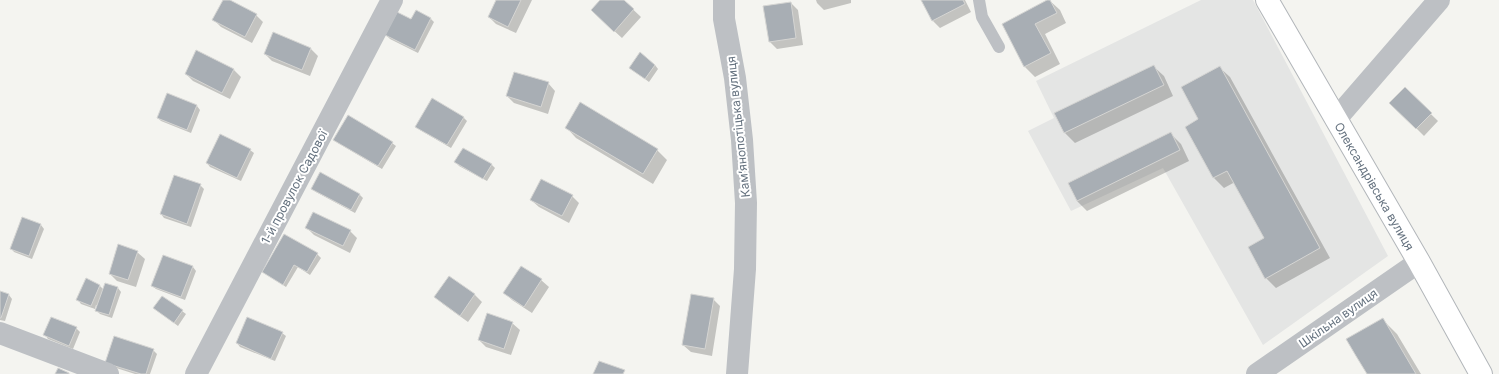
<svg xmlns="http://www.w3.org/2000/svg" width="1499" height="374" font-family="Inter,sans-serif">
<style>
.built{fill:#e4e5e4}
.shadow{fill:#0003}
.building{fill:#a8aeb4;stroke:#d5d5d3}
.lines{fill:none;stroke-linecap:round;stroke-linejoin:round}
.secondary-casing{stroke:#b2b6ba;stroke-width:24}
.lane{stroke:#bdc0c4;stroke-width:12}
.street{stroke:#bdc0c4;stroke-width:22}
.secondary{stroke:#fff;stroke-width:22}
.labels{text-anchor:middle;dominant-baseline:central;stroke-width:4;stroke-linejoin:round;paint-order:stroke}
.street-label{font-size:12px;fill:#65727f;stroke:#fff}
</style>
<rect width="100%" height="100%" fill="#f4f4f0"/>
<path class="built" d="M1201 0H1253L1388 256 1263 345 1163 168 1071 211 1028 131 1054 118 1036 81Z"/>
<path class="shadow" d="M224 0H228L256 15 263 22 252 43 221 27 214 20Z
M497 0H532L516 33 496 24 489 17Z
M601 0H623L641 17 622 38 599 17Z
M816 0H851V3L824 10 817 3Z
M922 0H965L971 12 940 28 933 21Z
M1049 0 1060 10 1066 23 1045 34 1060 64 1035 77 1025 67 1003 24Z
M791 3 798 10 803 45 777 49 770 42Z
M417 12 431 19 434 22 418 53 390 39 386 35 412 21Z
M273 34 311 49 318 56 310 76 272 61 265 54Z
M197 52 234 70 241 77 230 99 193 81 186 74Z
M655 65 658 69 649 82 630 68Z
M1153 66 1164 76 1173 96 1075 143 1065 133 1055 113Z
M1219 67 1230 77 1330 258 1276 288 1266 278V238L1235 182 1224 188 1214 178 1186 127 1200 119Z
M548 83 555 91 548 114 514 103 507 96Z
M1405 89 1438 121 1424 136 1391 103Z
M167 94 197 106 200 110 191 133 161 121 158 118Z
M463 117 467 121 451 148 420 130 416 126Z
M566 127 657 150 667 160 653 184 576 138Z
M1171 134 1181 144 1189 161 1087 211 1077 201Z
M338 143H392L396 146 382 169Z
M250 150 254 153 241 181 210 167 207 163Z
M456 162 491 164 495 168 487 181 459 166Z
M200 185 204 189 191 227 164 218 161 214Z
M312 189 359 194 363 198 355 213 316 192Z
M572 196 579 203 569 223 539 207 531 200Z
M23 218 41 225 44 229 32 259 14 252 11 248Z
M307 228 350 231 357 238 350 253 314 235Z
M137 252 145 259 136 287 117 281 110 274Z
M317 254 321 258 310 275 298 267 286 287 263 272Z
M163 256 193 267 196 271 185 300 156 289 152 286Z
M450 278 475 295 482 302 468 322 443 304 436 297Z
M541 280 549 287 532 313 512 300 505 293Z
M100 286 104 290 118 288 121 292 112 318 100 314 96 310 98 306 96 305 95 309 81 304 78 300Z
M0 292 9 295 12 299 5 321 0 320Z
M713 299 720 306 712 356 691 352 683 345Z
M154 308 182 311 186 314 178 326Z
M1382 319 1397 334 1421 374H1368Z
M512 323 520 330 511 355 486 347 479 340Z
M76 328 80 332 73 349 48 339 45 335Z
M282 333 286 336 275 361 240 347 237 343Z
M153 350 157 354 150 374H135L110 366Z"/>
<path class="building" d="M223 0H230L257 14 245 37 212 20Z
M496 0H521L508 27 488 17Z
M600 0H624L634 9 614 32 591 10Z
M921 0H963L965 4 932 21Z
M1047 0H1050L1057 13 1035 24 1051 53 1024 67 1002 24Z
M791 2 796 38 769 42 763 6Z
M416 10 431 18 415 50 385 35 397 12 411 19Z
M273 32 311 48 302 70 264 54Z
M196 50 234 69 222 93 185 74Z
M640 52 655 65 645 79 629 68Z
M1154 65 1164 85 1064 133 1054 113Z
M1220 66 1320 248 1265 279 1248 247 1264 238 1227 171 1213 178 1185 127 1198 119 1181 87Z
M514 72 549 82 541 107 506 96Z
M1405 87 1432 113 1416 129 1389 103Z
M167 93 197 105 187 130 157 118Z
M432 98 464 117 447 145 415 127Z
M580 102 658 149 643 174 565 128Z
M348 115 393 142 378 166 333 140Z
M1171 132 1180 150 1077 201 1068 183Z
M220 134 251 149 237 178 206 163Z
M463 148 492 164 483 179 454 162Z
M320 172 360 194 351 210 311 189Z
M174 175 201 184 187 224 160 214Z
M541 179 573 195 562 216 530 200Z
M313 212 351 230 343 246 305 228Z
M22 217 41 224 29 256 10 249Z
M284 234 318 253 307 272 294 265 283 285 262 272Z
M118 244 138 251 128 280 109 274Z
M163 255 193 266 181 297 151 286Z
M521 266 542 279 524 307 503 293Z
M449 276 475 294 460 316 434 297Z
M86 278 100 285 91 306 76 300Z
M105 283 118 287 109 315 95 311Z
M0 291 9 294 1 318H0Z
M691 294 714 298 705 349 682 345Z
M162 296 183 310 174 323 153 308Z
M487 313 513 322 504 349 478 340Z
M51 317 77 327 69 346 43 335Z
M247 317 283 332 271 359 236 343Z
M1383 318 1416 374H1367L1356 356 1346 339Z
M114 336 154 349 146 374H141L105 363Z
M599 361 625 370 623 374H593Z
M58 368 69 373V374H55Z"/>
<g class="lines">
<defs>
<g id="secondary">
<path id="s1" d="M1267 0 1419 262 1481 374"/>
</g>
</defs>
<use href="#secondary" class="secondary-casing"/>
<path class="lane" d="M979 0 982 17 999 47"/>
<path class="street" d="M724 0V19L735 78 742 140 746 203 745 269 737 374
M1336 119 1439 0
M0 333 108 374
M196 374 392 0
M1257 374 1419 262"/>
<use href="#secondary" class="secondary"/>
</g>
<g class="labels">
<g class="street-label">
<text transform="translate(738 127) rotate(-96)">Камʼянопотіцька вулиця</text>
<text stroke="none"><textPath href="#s1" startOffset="215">Олександрівська вулиця</textPath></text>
<text transform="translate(294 187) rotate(-62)">1-й провулок Садової</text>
<text transform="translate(1338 318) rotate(-35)">Шкільна вулиця</text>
</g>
</g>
</svg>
